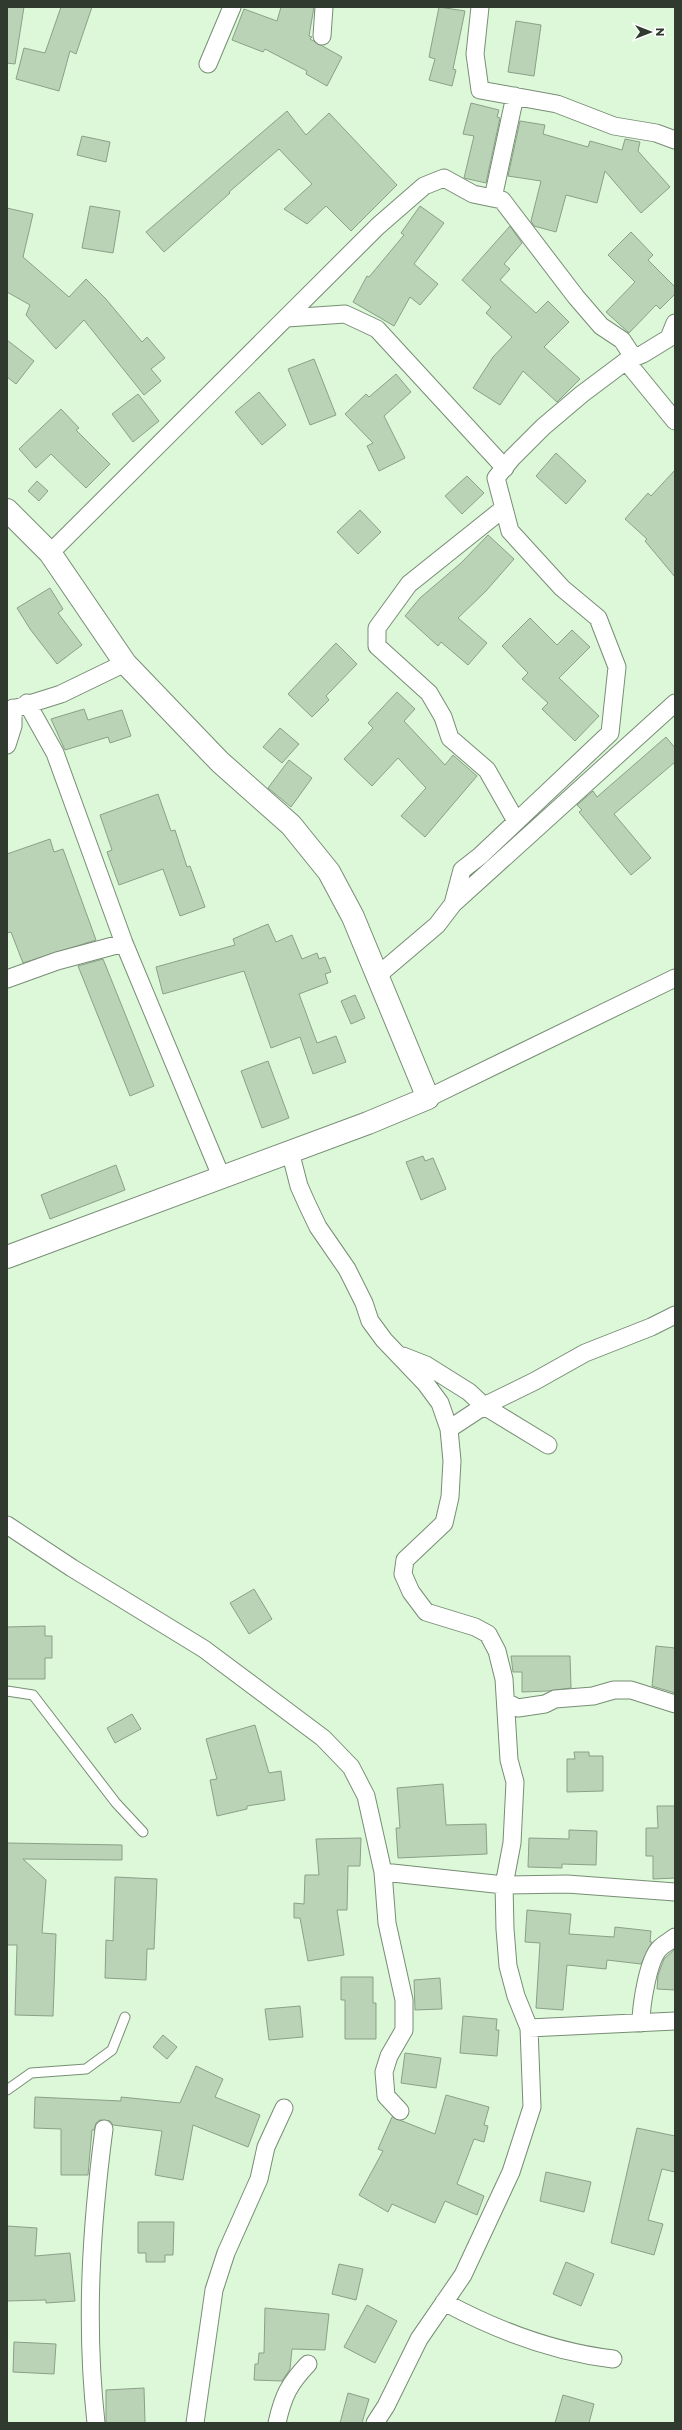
<svg xmlns="http://www.w3.org/2000/svg" width="682" height="2430" font-family="Montserrat,sans-serif">
<style>
.building{fill:#bad3b7;stroke:#89a186}
.lines{fill:none;stroke-linecap:round;stroke-linejoin:round}
.lane-casing{stroke:#778e74;stroke-width:11}
.street-casing{stroke:#778e74;stroke-width:19}
.secondary-casing{stroke:#778e74;stroke-width:24}
.lane{stroke:#fff;stroke-width:9}
.street{stroke:#fff;stroke-width:17}
.secondary{stroke:#fff;stroke-width:22}
</style>
<rect width="100%" height="100%" fill="#ddf7d9"/>
<path class="building" d="M7 7H24L15 64 7 63Z
M61 7H92L76 54 70 51 59 91 16 79 24 48 45 53Z
M281 7H314L309 36 312 37 310 39 342 57 327 86 306 74 307 71 265 49 263 52 232 40 244 9 277 21Z
M439 7 465 11 453 69 456 70 452 86 429 80 435 59 429 57Z
M516 21 541 25 534 76 508 72Z
M471 103 499 110 497 117 500 118 486 183 464 178 474 136 463 134Z
M287 111 306 135 329 113 397 185 351 231 326 206 307 224 284 209 312 184 279 149 229 192 230 193 164 252 146 232Z
M520 121 545 125 543 134 588 147 590 141 622 150 625 139 640 142 638 151 670 187 641 213 605 171 597 203 566 195 556 232 534 226 531 221 541 181 508 176Z
M82 136 110 142 106 162 77 155Z
M90 206 120 211 113 253 82 248Z
M420 206 444 223 414 264 438 284 420 305 410 297 394 326 353 302 367 276 369 277 404 235 401 233Z
M7 208 33 214 23 257 69 297 86 279 105 298 142 342 147 337 165 358 151 369 161 381 144 395 84 320 56 349 26 315 30 305 7 292Z
M510 226 522 243 504 264 510 269 500 280 536 313 548 301 569 322 544 347 580 379 557 402 523 371 500 405 473 388 493 357 512 337 486 313 491 307 462 280Z
M631 232 653 255 648 260 675 287V294L660 309 656 305 629 333 606 312 635 282 608 255Z
M7 340 34 361 16 384 7 377Z
M314 359 336 415 310 425 288 369Z
M396 374 411 392 384 416 405 458 379 471 367 446 373 443 345 414 366 394 369 397Z
M259 392 286 425 262 445 235 412Z
M138 394 159 421 133 442 112 414Z
M61 409 79 428 76 430 110 464 86 488 51 454 36 468 19 449Z
M556 453 586 481 566 504 536 476Z
M675 470V577L645 541 647 539 625 519 648 493 651 496Z
M467 476 484 493 462 514 445 496Z
M37 481 48 491 39 501 28 491Z
M360 510 381 532 358 554 337 532Z
M488 535 514 559 486 591 458 618 487 643 468 665 441 642 438 646 405 616 420 598 461 563Z
M50 588 63 609 58 613 82 645 57 664 30 629 17 608Z
M530 618 557 645 572 630 590 647 559 678 599 716 575 741 542 709 548 703 522 679 528 673 502 646Z
M336 643 357 664 326 696 329 700 312 717 288 694Z
M397 692 415 709 404 721 445 765 453 755 477 776 425 837 401 816 426 788 398 758 372 786 344 759 373 728 368 723Z
M84 709 88 720 122 710 131 736 110 743 108 737 65 750 51 719Z
M280 728 299 744 282 763 263 747Z
M666 737 675 748V762L614 814 651 858 631 875 579 812 582 810 577 805 593 791 597 797Z
M289 760 312 778 291 807 268 788Z
M158 794 171 831 175 830 187 867 190 866 205 907 180 916 163 869 119 885 107 852 112 850 100 815Z
M50 839 54 852 63 849 96 940 23 963 11 932 7 933V854Z
M268 924 276 942 292 935 302 959 317 953 319 959 325 957 331 972 325 974 328 983 299 994 317 1043 336 1036 346 1062 313 1074 300 1037 271 1048 244 971 163 994 156 967 235 945 233 939Z
M103 959 154 1086 130 1096 78 966Z
M355 995 365 1018 351 1024 341 1001Z
M268 1061 289 1118 262 1128 241 1071Z
M423 1156 425 1161 433 1158 446 1189 421 1200 406 1162Z
M116 1165 125 1190 50 1219 41 1195Z
M254 1589 272 1619 249 1634 230 1603Z
M45 1626V1636H52V1658H45V1679H7V1627Z
M656 1646 675 1648V1693L652 1686Z
M511 1656H570L571 1688 548 1691 522 1692V1672H513Z
M132 1714 141 1729 115 1743 107 1728Z
M255 1725 269 1773 281 1771 285 1800 247 1806V1809L217 1816 210 1780 217 1779 206 1739Z
M574 1752H589V1756H603V1791L567 1792V1759H575Z
M443 1784 446 1825 486 1824 487 1854 398 1858 396 1828H400L397 1788Z
M657 1806H675V1878L653 1879V1856H646V1828H658Z
M569 1830 597 1831 596 1865 562 1864V1868L528 1867 529 1838 569 1839Z
M361 1838 360 1866H348L347 1910H337L344 1955 308 1961 300 1918H294V1903L304 1904 305 1875H319L316 1839Z
M7 1843 122 1845V1860L23 1859 46 1880 42 1933 56 1934 53 2016 15 2015 17 1945H7Z
M115 1877 157 1879 154 1949H147L146 1980 105 1978 106 1940 113 1941Z
M527 1910 571 1914 569 1934 614 1937 615 1927 651 1931 650 1942H652L641 1964 607 1960 606 1969 567 1965 563 2010 536 2008 540 1943 525 1942Z
M675 1949V1990L657 1989 658 1975 664 1959Z
M341 1977H373V2003H376V2039H345V2000H341Z
M440 1978 442 2009 415 2010 414 1980Z
M300 2006 303 2037 269 2040 265 2009Z
M463 2016 497 2019 496 2030H499L497 2056 460 2053Z
M163 2035 177 2047 167 2059 153 2047Z
M405 2053 441 2058 436 2088 401 2083Z
M196 2066 223 2079 215 2097 260 2115 248 2147 193 2125 183 2180 155 2175 162 2131 113 2125 110 2121 100 2120 96 2123 94 2130H92L88 2175H61V2129L34 2128 35 2097 121 2101V2097L180 2103Z
M446 2095 489 2107 484 2125 488 2126 484 2142 474 2139 457 2184 484 2196 477 2215 445 2201 435 2223 392 2204 388 2212 359 2195 383 2151 378 2149 392 2117 435 2134Z
M637 2128 675 2136V2172L662 2169 648 2220 663 2224 654 2255 611 2243Z
M546 2172 591 2182 584 2212 540 2201Z
M138 2222H174L173 2255H165V2262H146V2253H138Z
M7 2226 37 2228 35 2256 70 2253 75 2301 46 2303V2300L7 2301Z
M566 2262 594 2274 581 2306 553 2294Z
M339 2264 363 2269 356 2300 332 2294Z
M367 2305 397 2321 375 2363 344 2347Z
M265 2308 329 2314 325 2350 292 2349 290 2369 282 2381 254 2380 255 2364H258L259 2353H264Z
M14 2342 56 2344 54 2374 13 2372Z
M144 2388 145 2423H106V2390Z
M348 2393 369 2399 362 2423H340Z
M563 2395 594 2404 589 2423H555Z"/>
<g class="lines">
<defs>
<path id="lane" d="M7 1691 33 1695 116 1803 143 1832
M7 2090 31 2073 86 2069 112 2050 125 2017"/>
<path id="street" d="M480 7 475 54 480 90 557 104 614 126 656 133 675 140
M322 36 324 7
M208 64 232 7
M493 198 515 96
M287 318 345 314 377 329 505 468
M626 361 675 421
M504 508 409 584 377 628V646L429 693 443 717 450 738 487 770 516 821
M50 553 378 226 424 186 444 178 473 194 502 200 576 297 601 326 622 340 634 358
M27 703 55 753 124 943 221 1176
M7 711 61 694 125 663
M7 745 13 726V708
M453 904 675 703
M377 976 437 925 453 904 462 870 480 856 610 733 617 667 598 618 562 588 510 531 496 478 512 458 543 427 582 394 626 361 643 354 669 338 675 323
M7 979 57 961 124 943
M428 1098 675 978
M290 1151 299 1186 307 1204 318 1227 347 1269 364 1303 370 1321 384 1340 426 1384 440 1403 449 1429 452 1461 450 1497 444 1523 405 1560 403 1574 411 1592 426 1612 475 1627 488 1634 497 1651 504 1679 509 1760 515 1782 512 1843 504 1885 505 1929 508 1966 516 1996 529 2028 532 2107 511 2172 463 2275 419 2339 386 2406 375 2423
M403 1356 426 1365 469 1392 484 1406 548 1445
M449 1429 484 1406 535 1381 585 1353 651 1327 675 1315
M7 1525 72 1568 204 1649 323 1738 351 1767 366 1796 383 1872 504 1885 567 1884 675 1892
M506 1702 518 1708 545 1704 555 1699 593 1696 614 1690H631L675 1704
M383 1872 387 1923 404 2000V2030L389 2056 384 2072 386 2096 400 2111
M641 2023C641 2006 648 1959 660 1948 664 1944 670 1941 675 1937
M529 2028 675 2021
M444 2302C496 2330 554 2352 613 2359
M96 2423C85 2323 91 2228 104 2129
M195 2423 214 2290 226 2253 259 2179 266 2147 284 2108
M277 2423C283 2396 289 2384 308 2364"/>
<path id="secondary" d="M7 510 50 553 125 663 220 762 291 825 329 872 353 917 428 1098 368 1123 7 1257"/>
</defs>
<use href="#lane" class="lane-casing"/>
<use href="#street" class="street-casing"/>
<use href="#secondary" class="secondary-casing"/>
<use href="#lane" class="lane"/>
<use href="#street" class="street"/>
<use href="#secondary" class="secondary"/>
</g>
<rect width="682" height="2430" fill="none" stroke="#303a2f" stroke-width="16"/>
<g transform="translate(650 32) rotate(90)" stroke="#ffffff" stroke-width="3" paint-order="stroke">
<path d="M0-3L7 15L0 10L-7 15Z" fill="#303a2f"/>
<text y="-6" font-size="11" font-weight="bold" text-anchor="middle" fill="#303a2f">N</text>
</g>
</svg>
